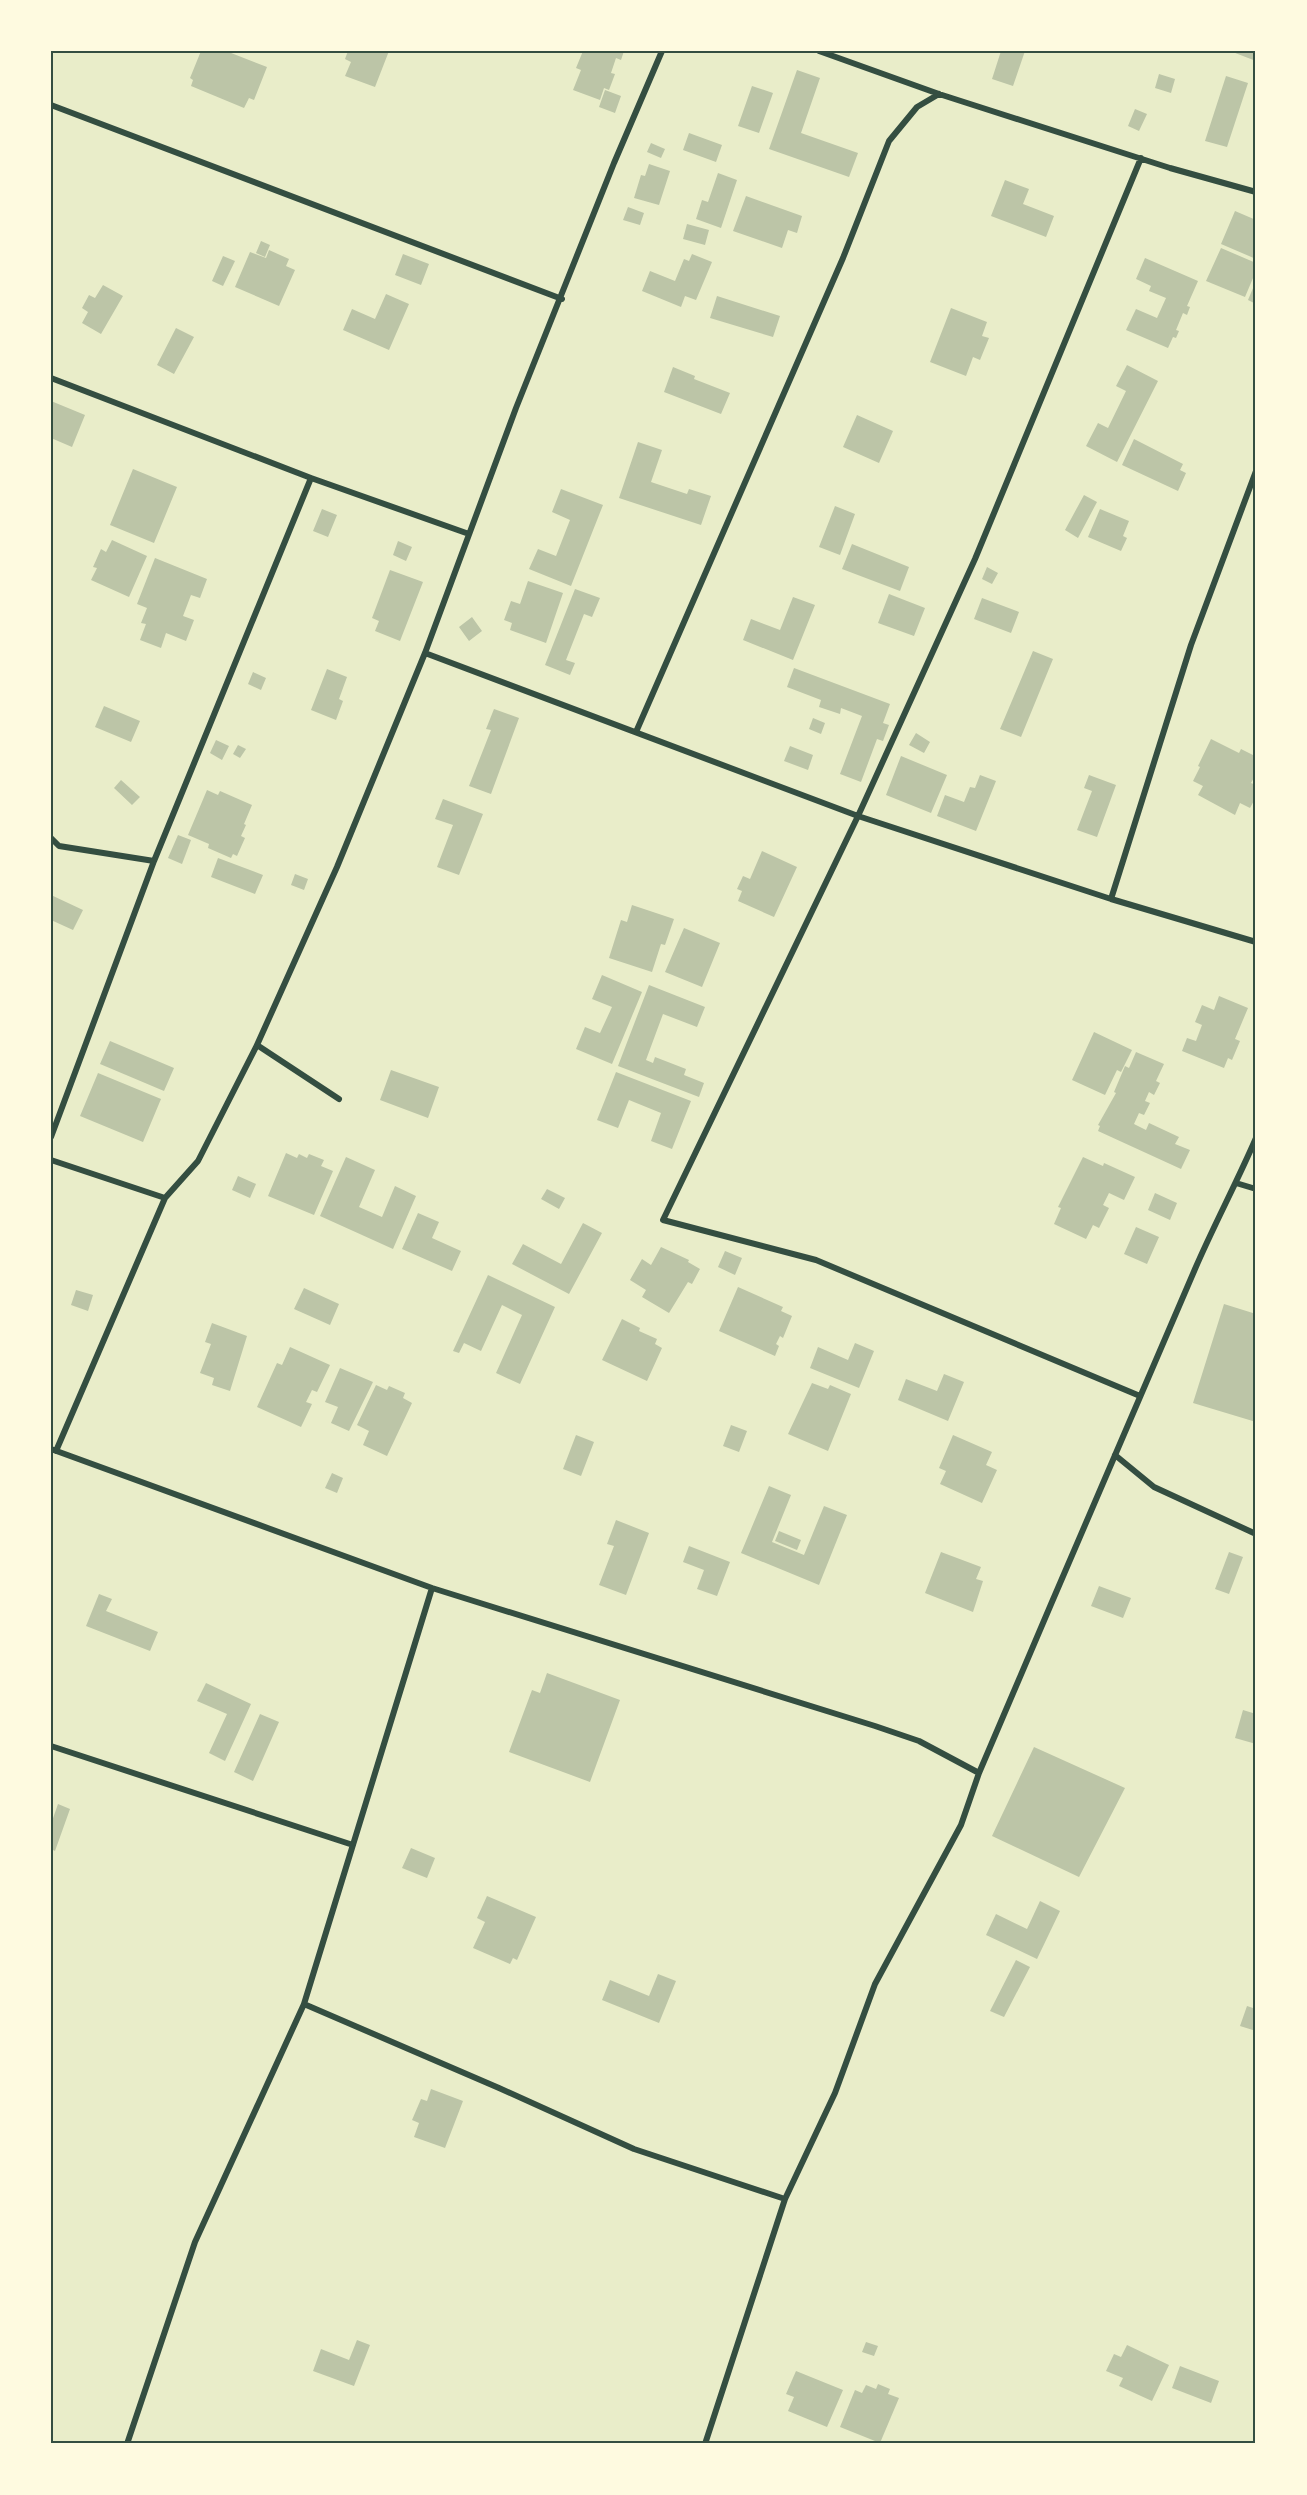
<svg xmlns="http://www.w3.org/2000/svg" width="1307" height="2495" font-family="'Open Sans',sans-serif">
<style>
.building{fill:#bcc5a7}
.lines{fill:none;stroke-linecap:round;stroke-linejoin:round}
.minor{stroke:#344e41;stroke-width:6}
.neatline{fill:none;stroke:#344e41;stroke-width:2}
</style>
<rect width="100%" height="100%" fill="#e9edc9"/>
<path class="building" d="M201 51H226L267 67 254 100 249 98 244 108 191 86 193 80 190 78Z
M348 51H389L375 87 345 76 351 62 345 59Z
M583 51H624L621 60 616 58 611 73 615 74 609 90 604 88 600 100 573 90 581 70 576 68Z
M1001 51H1025L1013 86 992 79Z
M1230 51H1256V61Z
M797 70 820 78 801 133 858 153 849 177 769 149Z
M1159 74 1175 79 1171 93 1155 88Z
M1226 76 1248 83 1227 147 1205 141Z
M752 86 773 93 759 133 738 126Z
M605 90 621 96 615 113 599 107Z
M1135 109 1147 114 1139 131 1128 126Z
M689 133 722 145 716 162 683 150Z
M651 143 665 149 661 158 647 152Z
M649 164 670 171 659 205 634 198 641 175 645 176Z
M718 173 737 180 721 228 696 219 702 200 708 202Z
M1005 180 1029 189 1023 204 1054 216 1046 237 991 216Z
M746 196 802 216 797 233 788 230 782 248 733 231Z
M628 207 644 213 640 225 623 220Z
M1235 211 1256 220V259L1221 244Z
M687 224 709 230 705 245 683 239Z
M261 241 270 245 265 257 256 253Z
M1221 248 1256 263V271L1245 297 1206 281Z
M269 250 289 259 286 266 295 270 279 306 235 287 250 252 266 258Z
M403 254 429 264 421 285 395 275Z
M692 254 712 262 696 300 685 296 681 307 642 291 650 271 675 281 684 259 689 261Z
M223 256 235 261 223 286 212 281Z
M1145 258 1198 281 1187 306 1190 307 1187 315 1183 313 1176 330 1179 331 1176 338 1173 337 1168 348 1126 330 1136 309 1157 318 1166 298 1149 291 1151 286 1136 279Z
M1256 281V304L1248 300Z
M103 285 123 296 101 334 82 323 88 312 82 308 89 295 95 298Z
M386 294 409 304 389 350 343 330 352 309 375 319Z
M717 296 780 316 773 337 710 318Z
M951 308 987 322 982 336 989 338 980 360 973 357 966 376 930 362Z
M176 328 194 337 174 374 157 365Z
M1127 365 1158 381 1117 462 1086 446 1098 423 1108 428 1126 391 1116 386Z
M673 367 695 376 694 379 730 393 721 414 664 392Z
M51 401 85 415 72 447 51 438Z
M857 415 893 431 879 463 843 447Z
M1134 439 1183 464 1180 470 1186 473 1178 491 1122 465Z
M638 442 662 450 651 482 687 494 689 489 711 496 701 525 619 498Z
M133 469 177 487 154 543 110 525Z
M561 489 603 505 571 586 529 569 538 549 556 556 570 520 552 512Z
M1084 495 1097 502 1078 538 1065 530Z
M835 506 855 514 840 555 819 547Z
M322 509 337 515 328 537 313 531Z
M1100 509 1129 521 1123 536 1127 538 1121 551 1088 537Z
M112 540 147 556 129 597 91 580 97 568 93 567 101 549 106 552Z
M398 541 412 547 406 561 393 555Z
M852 544 909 567 900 591 842 569Z
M155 558 207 579 200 598 191 595 183 616 194 620 186 641 166 633 161 648 140 640 146 624 141 623 147 608 137 604Z
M987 567 998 573 992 584 982 579Z
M390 570 423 582 400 641 375 631 379 621 372 618Z
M528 581 563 593 546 643 510 630 512 623 504 620 511 601 520 604Z
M575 589 600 598 592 617 584 614 566 660 575 663 570 675 545 665Z
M889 594 925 608 914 636 878 623Z
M793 597 815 605 793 660 743 640 751 619 780 630Z
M982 598 1019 612 1011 633 974 619Z
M472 617 482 631 469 641 459 627Z
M1033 651 1053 659 1021 737 1000 729Z
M794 668 890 704 883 723 889 725 883 741 877 739 861 782 840 774 862 716 841 708 840 714 819 707 821 700 787 687Z
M327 669 347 677 339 699 343 701 336 720 311 710Z
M253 672 266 678 261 690 248 684Z
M104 706 140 721 131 742 95 727Z
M494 709 519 718 491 794 469 786 491 730 486 729Z
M813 718 825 723 821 734 809 729Z
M916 733 930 742 924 753 909 745Z
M1211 739 1239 753 1241 749 1255 756 1253 761 1256 762V774L1251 783 1256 785V797L1250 808 1240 803 1235 815 1198 795 1203 786 1193 781 1200 767 1198 766Z
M216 740 229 746 222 760 210 753Z
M238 745 246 749 240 758 233 754Z
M790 746 813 755 808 770 784 761Z
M901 756 947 775 931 813 886 795Z
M980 775 996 781 976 831 937 816 945 795 964 802 970 787 975 788Z
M1089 775 1116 785 1097 837 1077 830 1092 791 1084 788Z
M121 780 140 797 132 805 114 788Z
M207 790 218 795 220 791 252 805 244 824 246 825 241 836 245 838 237 856 233 854 231 858 208 848 209 844 188 835Z
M443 799 483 814 459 875 437 867 453 825 435 819Z
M178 835 191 840 182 864 168 858Z
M762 851 797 867 774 917 738 901 742 891 737 889 743 876 750 879Z
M218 858 263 875 255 894 211 877Z
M295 874 308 879 304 890 291 885Z
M51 895 83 910 73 930 51 920Z
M632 905 674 919 665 945 661 944 652 972 609 958 621 920 627 922Z
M684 928 720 943 702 987 665 972Z
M602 975 642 992 612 1064 576 1049 585 1027 600 1033 612 1007 592 999Z
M649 985 705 1007 697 1027 663 1014 646 1060 653 1063 655 1057 686 1069 684 1075 704 1083 699 1097 618 1066Z
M1219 996 1248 1008 1235 1039 1240 1041 1232 1060 1228 1058 1224 1068 1182 1051 1187 1038 1196 1041 1202 1025 1195 1022 1202 1005 1214 1010Z
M1094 1032 1132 1050 1121 1072 1117 1070 1105 1095 1072 1080Z
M110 1041 174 1068 164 1091 100 1064Z
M1136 1052 1164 1064 1156 1081 1160 1083 1154 1095 1149 1092 1145 1101 1150 1103 1144 1115 1139 1113 1134 1124 1146 1130 1149 1123 1179 1137 1175 1144 1190 1150 1181 1169 1098 1131 1100 1126 1098 1125 1116 1093 1114 1092 1125 1066 1129 1068Z
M391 1070 439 1087 428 1118 380 1100Z
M616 1072 691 1101 672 1149 651 1141 661 1113 629 1100 618 1128 597 1120Z
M98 1073 161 1099 143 1142 80 1116Z
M286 1153 297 1158 299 1154 307 1158 309 1154 324 1160 321 1166 333 1171 314 1215 268 1196Z
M346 1157 375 1170 359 1207 382 1217 395 1186 416 1196 393 1249 320 1216Z
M1083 1157 1103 1166 1104 1163 1135 1177 1124 1200 1109 1193 1103 1205 1109 1208 1099 1228 1093 1225 1086 1239 1054 1224 1061 1208 1058 1207Z
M238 1176 256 1184 250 1198 232 1190Z
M547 1189 565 1198 559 1209 541 1199Z
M1155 1193 1177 1203 1170 1220 1148 1210Z
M418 1213 439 1222 432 1238 461 1251 452 1271 402 1249Z
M583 1223 602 1233 569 1294 512 1264 523 1244 561 1264Z
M1136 1227 1159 1237 1147 1264 1124 1254Z
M661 1247 689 1260 688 1262 700 1269 692 1284 688 1282 669 1313 642 1297 646 1290 630 1280 642 1259 651 1265Z
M725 1251 742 1258 735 1275 718 1267Z
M488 1275 555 1307 520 1384 496 1373 522 1315 502 1305 481 1351 464 1343 459 1353 453 1351Z
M738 1287 783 1307 781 1311 792 1316 783 1338 780 1336 776 1344 779 1346 775 1356 719 1331Z
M304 1288 339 1304 330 1325 294 1309Z
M76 1290 93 1295 88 1311 71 1305Z
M1224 1304 1256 1314V1422L1193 1403Z
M622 1319 640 1328 639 1331 657 1339 655 1344 662 1348 647 1381 602 1360Z
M212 1323 247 1336 230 1391 212 1385 214 1378 200 1373 211 1344 205 1342Z
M855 1343 874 1351 859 1388 810 1368 818 1347 848 1360Z
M290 1347 330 1365 317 1392 312 1390 306 1402 312 1404 301 1427 257 1407 277 1363 282 1365Z
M340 1368 373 1382 349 1431 331 1423 338 1407 325 1402Z
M944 1374 964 1382 948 1421 898 1400 906 1379 937 1391Z
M812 1383 828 1389 830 1385 851 1394 828 1451 788 1434Z
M376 1385 387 1390 389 1386 405 1393 403 1398 412 1403 387 1456 363 1445 369 1431 357 1425Z
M731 1425 747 1431 739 1452 723 1446Z
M576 1435 594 1442 581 1476 563 1469Z
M953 1435 992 1452 986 1465 997 1470 982 1503 940 1484 946 1471 939 1468Z
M332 1473 343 1478 337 1493 325 1488Z
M769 1486 791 1495 772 1542 804 1555 824 1506 847 1515 819 1585 741 1553Z
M616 1520 649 1533 626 1595 599 1585 614 1546 607 1544Z
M779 1531 801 1540 797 1550 775 1541Z
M689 1546 730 1562 717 1596 697 1589 704 1570 683 1562Z
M941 1552 981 1567 976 1579 983 1581 973 1612 925 1593Z
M1229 1552 1243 1557 1229 1594 1215 1589Z
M1099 1586 1131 1598 1123 1618 1091 1606Z
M99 1594 112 1599 106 1611 158 1632 150 1651 86 1626Z
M547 1673 620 1700 590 1782 509 1752 532 1690 540 1693Z
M206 1683 251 1704 225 1761 209 1753 227 1714 197 1701Z
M1243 1710 1256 1714V1744L1235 1738Z
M260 1714 279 1722 253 1781 234 1772Z
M1034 1747 1125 1788 1079 1877 992 1836Z
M58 1804 70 1809 55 1851 51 1849V1824Z
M411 1848 435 1858 427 1878 402 1868Z
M487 1896 536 1917 517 1960 513 1958 510 1964 473 1948 485 1922 477 1918Z
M1040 1901 1060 1911 1037 1959 986 1935 996 1914 1027 1929Z
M1016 1960 1030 1967 1004 2017 990 2011Z
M658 1974 676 1981 659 2023 602 2000 610 1980 649 1996Z
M1247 2006 1256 2009V2031L1240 2026Z
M431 2089 463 2101 445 2148 414 2137 419 2123 412 2120 421 2099 427 2101Z
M357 2340 370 2345 354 2386 313 2371 321 2349 349 2360Z
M866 2342 878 2346 874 2356 862 2352Z
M1127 2345 1169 2365 1152 2401 1119 2386 1123 2378 1106 2371 1114 2354 1121 2357Z
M1180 2366 1219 2381 1211 2403 1172 2388Z
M796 2371 843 2390 827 2427 788 2411 794 2397 786 2394Z
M878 2384 890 2389 888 2394 899 2398 880 2443 840 2427 855 2390 862 2393 866 2385 876 2389Z"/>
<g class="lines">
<path class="minor" d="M819 51 939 94 1170 168 1256 192
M51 105 562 299
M51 378 311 478 469 534
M425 653 858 816 1111 899 1256 942
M636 732 843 258 889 141 917 107 939 94
M51 838 59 846 154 861
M1111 899 1191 645 1256 471
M257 1045 339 1099
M51 1137 154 861 311 478
M51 1160 165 1198
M1236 1183 1256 1189
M1140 1396 816 1260 663 1220 858 816 975 559 1141 158
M51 1449 432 1588 875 1726 919 1741 979 1773
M56 1451 165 1198 198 1161 257 1045 337 867 425 653 516 408 614 163 662 51
M1115 1455 1154 1487 1256 1534
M51 1746 353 1845
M304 2004 432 1588
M127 2444 195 2242 304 2004 499 2088 634 2149 785 2199
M705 2444 785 2199 835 2093 875 1984 961 1825 979 1773C1051 1605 1122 1436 1195 1269 1214 1225 1237 1182 1256 1138"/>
</g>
<rect width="1307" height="2495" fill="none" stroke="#fefae0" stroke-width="105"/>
<rect x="52" y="52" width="1202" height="2390" class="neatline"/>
</svg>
